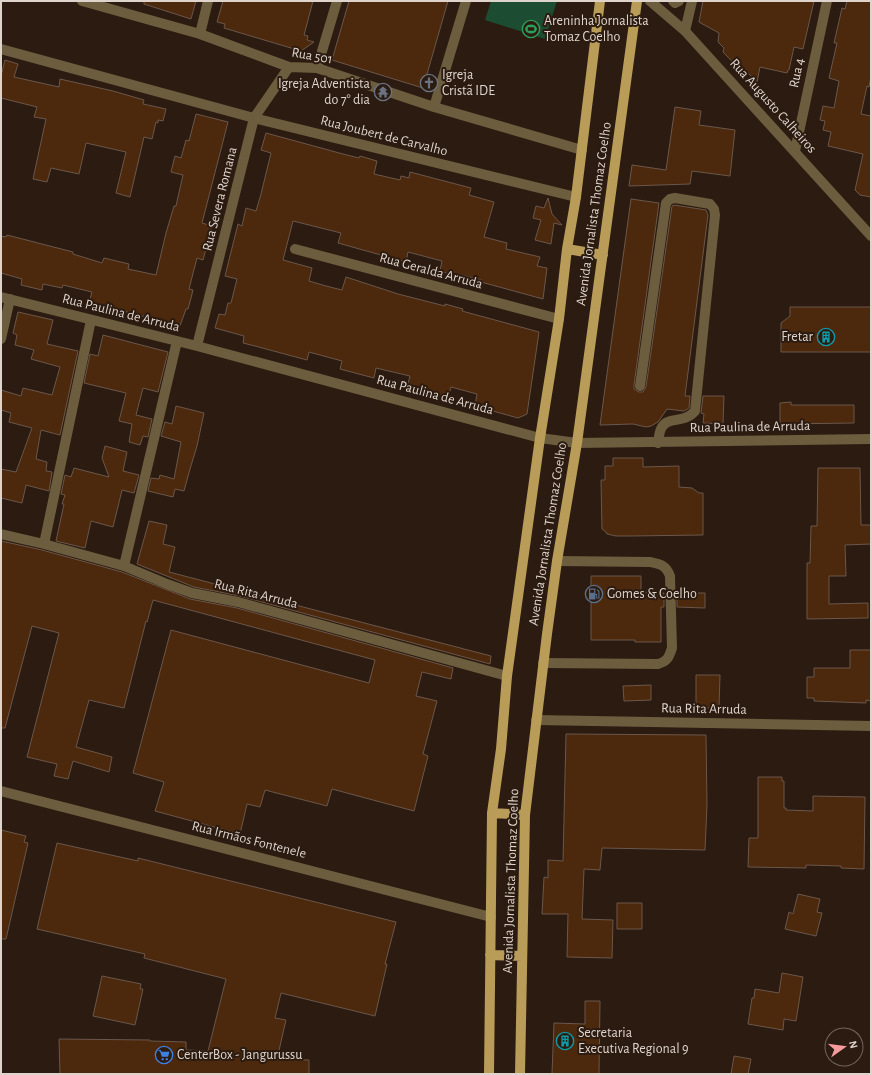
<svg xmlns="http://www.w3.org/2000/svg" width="872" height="1075" font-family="'Alegreya Sans',sans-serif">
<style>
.green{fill:#1c4d32}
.building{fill:#4c280c;stroke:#6b574b}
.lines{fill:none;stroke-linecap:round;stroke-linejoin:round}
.minor{stroke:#6b5d3e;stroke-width:10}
.major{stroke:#b99c58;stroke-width:10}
.labels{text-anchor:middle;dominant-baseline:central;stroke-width:4;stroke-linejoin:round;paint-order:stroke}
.poi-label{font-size:14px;fill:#dfd4cc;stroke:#2b1b10;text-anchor:start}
.street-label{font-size:14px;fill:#dfd4cc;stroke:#2b1b10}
</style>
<rect width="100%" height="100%" fill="#2b1b10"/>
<path class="green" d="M491 1H557L545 39 485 20Z"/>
<path class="building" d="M144 1H196L191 19 144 4Z
M223 1H313L304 35 308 36 307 40 314 42 301 51 224 28 225 24 217 22Z
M349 1H448L423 88 332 60Z
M703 1H814L803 49 794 47 789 70H788L787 73 760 67 757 82 745 70 744 74 723 52 724 48 718 42 719 33 699 22Z
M847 1H871V77L869 87 867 86 861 114 871 116V197L860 195 855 190 863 154 828 146 831 132 823 130 825 121 820 120 823 106 834 108 839 81 829 78 837 43H834L842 8 845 9Z
M5 60 18 64 14 77 59 87 60 79 113 91 144 100 143 104 166 109 163 121 158 120V123L156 122 152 139 144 137 130 197 116 193 126 152 86 143 79 174 51 168 47 182 33 179 46 119 34 117 37 107 1 98V76Z
M675 107 701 111 699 125 735 130 730 176 692 171 690 184 629 186 632 165 666 170Z
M196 114 228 122 202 223 212 226 203 260 197 258 189 289 193 290 191 298 188 309H186L180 326 89 302 92 292 63 285 62 288 43 284 42 290 21 285 22 279 1 273V236L6 237 7 235 73 252V254L102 263 104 258 129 264 128 269 156 275 166 233 174 206H176L183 175 171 172 175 156 181 158 186 140 189 141Z
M266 133 343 154 359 158 360 156 377 161 374 174 400 180 401 176 409 178 410 172 471 188 469 195 494 202 484 237 507 243 506 249 540 257 537 266 547 268 543 299 481 282 482 280 457 274 456 276 440 271 442 261 408 252 406 262 338 243 341 233 293 221 283 260 312 268 309 281 326 286 342 290 346 277 398 294 445 306V304L463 309 462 311 539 332 527 414 518 418 475 406 477 394 451 387 448 398 407 387 410 376 376 368 374 378 340 369 342 361 309 352 307 360 255 346 243 343 244 336 215 328 219 314 225 315 228 303H231L237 279 225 276 238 224 242 226 246 208 256 211 261 194 271 153 261 150Z
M548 198 552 214 562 225 554 223 551 244 535 240 541 220 533 218 536 206 544 208Z
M631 199 659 203 634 385V389L639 392H643L646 387 672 206 674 205 706 210 708 215 685 396H690L689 408 684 411 667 409 658 422 651 426 646 427 633 424 600 425Z
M790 307H871V352H781V323L790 316Z
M18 312 53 320 47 344 78 351 60 435 41 430 36 459 47 462 46 471 52 472 49 491 26 485 22 503 1 498V469L16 472 32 428 9 422 11 413 1 410V390L21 396 23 388 52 395 60 367 31 359 34 350 15 345 17 335 13 333Z
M103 335 168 352 158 392 143 388 136 415 152 419 148 437 143 436 140 445 129 442 132 424 119 421 126 393 84 383 90 354 98 356Z
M703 396H724L723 424 703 423 704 414 701 413Z
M791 402V405H854V423L780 424V403Z
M176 406 204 413 197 446 190 469 184 491 175 489 173 497 148 491 151 478 159 479 160 475 174 479 181 442 161 436 165 422 172 424Z
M105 446 127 452 123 471 139 475 134 493 122 490 113 527 91 521 85 548 56 541 64 504H62L65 495 61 494 65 475 71 477 74 468 109 477 102 458Z
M613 458H643V467L679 466V487L692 488 699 493H703V535L631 536H616L607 534 606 532 602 529 601 480H605V466H613Z
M818 468H860L861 525H871V544L845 545 846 576H829V604L868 603V618L807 619V563H810L811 526H817Z
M149 521 167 525 163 544 175 547 169 572 491 656 490 664 240 596 194 587 137 564Z
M1 541 42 550 122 572 190 599 237 608 453 668 451 679 422 672 416 696 437 701 423 754 428 756 414 811 332 789 327 806 265 790 260 807 247 804 240 834 155 811 164 782 133 773 171 630 369 683 375 660 153 600 147 622 146 621 124 708 89 700 76 747 112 757 109 772 73 761 68 779 54 776 57 764 27 757 59 633 32 626 5 728H1Z
M591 576H641V592L664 593V607H661V642H635V640H591Z
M677 593H705V608L677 607Z
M850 650H871V701L866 700V703L814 701V698H807V677H814V668H850Z
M696 675H720L719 708H696Z
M651 685V700L624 701 623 686Z
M566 734 706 735 707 805 705 850 602 848 600 870 584 869 582 919 613 920 612 958 567 957 568 914H542L544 877 548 878V860L563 861Z
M758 777H782V781H784V808H786V810L813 811V796L865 797 864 869 841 868V866L806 865V868L748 867 749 838H758Z
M1 830 26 836 24 842 28 843 6 939H1Z
M57 843 138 861V858L396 922 385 964H387L375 1016 281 993 275 1018 286 1020 277 1059 309 1060V1074H60L59 1039 150 1040V1041L186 1042V1050L208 1051 226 979 144 958 145 954 37 929Z
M798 894 820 899 817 912 822 913 816 936 785 929 789 912 793 914Z
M617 903H642V929H617Z
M782 973 803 977 796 1021 784 1019 783 1030 748 1024 752 998H754L755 989 779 993Z
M102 976 141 984 140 989H143L135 1025 93 1016Z
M585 1001H600L599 1074H552L554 1023 585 1024Z
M734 1056 751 1059 748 1074H731Z"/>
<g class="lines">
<path class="minor" d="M82 1 200 34 289 67 317 68 434 107 582 150
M650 1 685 31 871 236
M673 1 675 3 679 1
M685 31 692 1
M200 34 208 1
M1 49 254 118 576 197
M317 68 337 1
M434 107 466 1
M795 151 827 1
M295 249 559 319
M1 297 197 346 540 438 577 443 871 439
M1 339 10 299
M197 346 254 118 289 67
M640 386 666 203 670 199 675 198 710 204 714 209 715 215 695 411C684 424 668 416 662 427 659 431 659 438 658 443
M1 534 44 544 124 566 167 584 192 593 238 602 507 676
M44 544 91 320
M124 566 177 341
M543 663 658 664C668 661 669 657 672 648L670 576C666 565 660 564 650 562L557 561
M536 720 871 726
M1 791 491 917"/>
<path class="major" d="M567 249 603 255
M492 813 525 815
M490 955 522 956
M489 1074 492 813 501 749 507 676 540 438 559 319 567 249 576 197 600 1
M520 1074 525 815 547 634 557 561 577 443 637 1"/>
</g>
<defs>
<symbol id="stadium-ring" viewBox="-11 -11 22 22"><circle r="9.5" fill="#2b1b10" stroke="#2e9e5b" stroke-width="1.5"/><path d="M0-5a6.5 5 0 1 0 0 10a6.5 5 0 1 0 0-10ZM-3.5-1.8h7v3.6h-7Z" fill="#2e9e5b"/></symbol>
<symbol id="church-ring" viewBox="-11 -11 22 22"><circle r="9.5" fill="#2b1b10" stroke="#6b7280" stroke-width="1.5"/><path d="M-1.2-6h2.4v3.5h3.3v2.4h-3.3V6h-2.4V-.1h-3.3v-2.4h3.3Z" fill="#6b7280"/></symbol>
<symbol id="temple-ring" viewBox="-11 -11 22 22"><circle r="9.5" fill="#2b1b10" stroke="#6b7280" stroke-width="1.5"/><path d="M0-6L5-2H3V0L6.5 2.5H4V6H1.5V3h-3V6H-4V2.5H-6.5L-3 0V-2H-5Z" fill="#6b7280"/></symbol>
<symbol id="building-ring" viewBox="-11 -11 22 22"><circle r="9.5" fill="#2b1b10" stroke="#0f9aa8" stroke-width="1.5"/><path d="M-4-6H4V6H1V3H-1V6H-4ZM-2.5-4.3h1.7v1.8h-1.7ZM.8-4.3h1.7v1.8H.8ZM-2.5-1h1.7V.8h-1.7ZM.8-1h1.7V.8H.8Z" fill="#0f9aa8"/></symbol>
<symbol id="fuel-ring" viewBox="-11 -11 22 22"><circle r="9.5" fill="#2b1b10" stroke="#5c6f8a" stroke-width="1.5"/><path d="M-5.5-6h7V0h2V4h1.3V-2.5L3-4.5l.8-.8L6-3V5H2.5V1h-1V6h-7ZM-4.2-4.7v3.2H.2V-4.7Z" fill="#5c6f8a"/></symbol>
<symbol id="supermarket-ring" viewBox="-11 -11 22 22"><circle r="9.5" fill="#2b1b10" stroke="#3f7fe0" stroke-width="1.5"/><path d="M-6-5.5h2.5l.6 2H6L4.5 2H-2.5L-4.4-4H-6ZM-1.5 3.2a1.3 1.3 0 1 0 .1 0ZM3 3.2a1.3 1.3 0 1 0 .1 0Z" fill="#3f7fe0"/></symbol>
</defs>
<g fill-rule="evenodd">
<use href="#stadium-ring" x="521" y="19" width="20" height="20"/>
<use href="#church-ring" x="419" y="73" width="20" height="20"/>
<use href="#temple-ring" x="373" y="82" width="20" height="20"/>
<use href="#building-ring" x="816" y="327" width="20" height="20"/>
<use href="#fuel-ring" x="584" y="584" width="20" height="20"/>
<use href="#building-ring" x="555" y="1031" width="20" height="20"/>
<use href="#supermarket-ring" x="154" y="1045" width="20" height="20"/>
</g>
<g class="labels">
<g class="poi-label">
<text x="544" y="21">Areninha Jornalista<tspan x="544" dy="16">Tomaz Coelho</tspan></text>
<text x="442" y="75">Igreja<tspan x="442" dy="16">Cristã IDE</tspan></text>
<text x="370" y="84" text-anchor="end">Igreja Adventista<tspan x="370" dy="16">do 7° dia</tspan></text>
<text x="813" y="337" text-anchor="end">Fretar</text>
<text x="607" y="594">Gomes &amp; Coelho</text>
<text x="578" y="1033">Secretaria<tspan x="578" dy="16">Executiva Regional 9</tspan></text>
<text x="177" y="1055">CenterBox - Jangurussu</text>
</g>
<g class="street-label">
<text transform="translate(312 56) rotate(10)">Rua 501</text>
<text transform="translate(797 73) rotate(-78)">Rua 4</text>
<text transform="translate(773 106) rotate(48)">Rua Augusto Calheiros</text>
<text transform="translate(384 136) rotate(14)">Rua Joubert de Carvalho</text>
<text transform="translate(220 199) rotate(-76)">Rua Severa Romana</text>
<text transform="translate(594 214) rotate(-82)">Avenida Jornalista Thomaz Coelho</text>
<text transform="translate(431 271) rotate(15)">Rua Geralda Arruda</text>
<text transform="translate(121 313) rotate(14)">Rua Paulina de Arruda</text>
<text transform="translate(435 395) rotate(15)">Rua Paulina de Arruda</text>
<text transform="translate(750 427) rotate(-1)">Rua Paulina de Arruda</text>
<text transform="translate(548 534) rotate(-81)">Avenida Jornalista Thomaz Coelho</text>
<text transform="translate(256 594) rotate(14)">Rua Rita Arruda</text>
<text transform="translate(704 709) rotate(1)">Rua Rita Arruda</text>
<text transform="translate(249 840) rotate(14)">Rua Irmãos Fontenele</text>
<text transform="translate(511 881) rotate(-88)">Avenida Jornalista Thomaz Coelho</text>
</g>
</g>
<rect width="872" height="1075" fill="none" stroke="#dfd4cc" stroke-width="4"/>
<g transform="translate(844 1047) rotate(76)"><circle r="19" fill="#2b1b10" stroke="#73655b"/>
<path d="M0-3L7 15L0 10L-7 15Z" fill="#f59b9d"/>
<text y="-6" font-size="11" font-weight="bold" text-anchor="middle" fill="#dfd4cc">N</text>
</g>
</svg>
